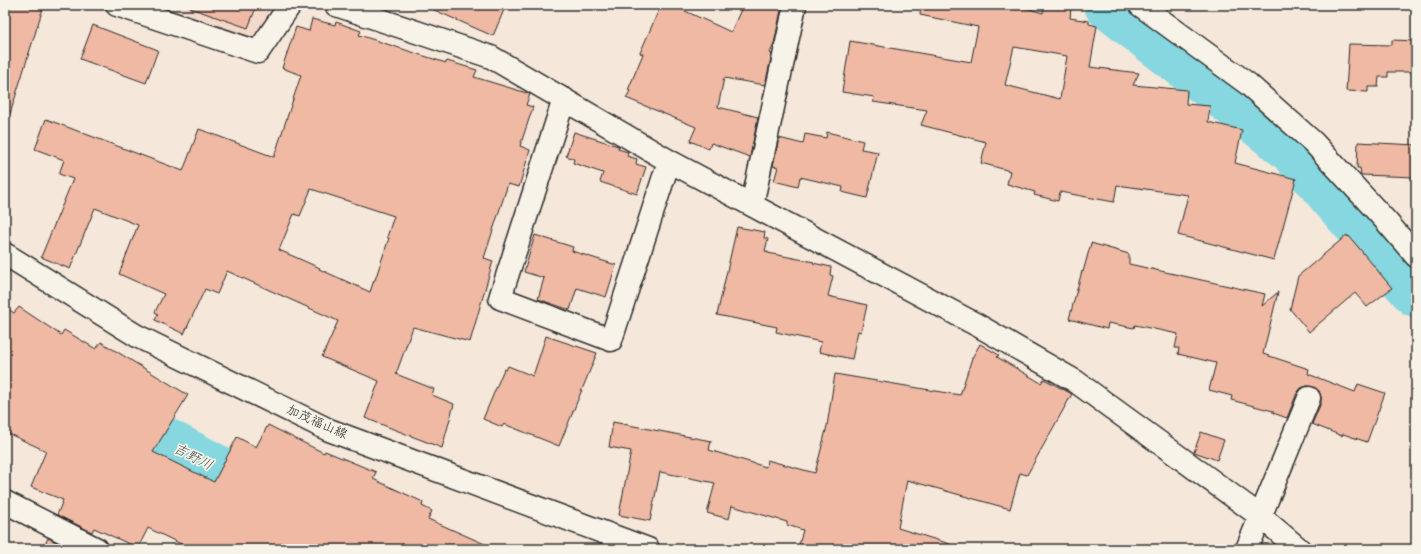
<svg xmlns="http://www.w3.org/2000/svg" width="1421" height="554" font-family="'Architects Daughter','Klee One',sans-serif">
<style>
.built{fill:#f3d9ca}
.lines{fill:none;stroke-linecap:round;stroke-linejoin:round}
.river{stroke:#86d7df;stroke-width:48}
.building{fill:#efb9a3;stroke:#2b2b2b;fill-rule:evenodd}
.minor-casing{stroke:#2b2b2b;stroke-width:25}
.major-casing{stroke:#2b2b2b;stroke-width:25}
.minor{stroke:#f7f3e8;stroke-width:22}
.major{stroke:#f7f3e8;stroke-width:22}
.labels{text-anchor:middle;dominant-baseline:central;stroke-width:3.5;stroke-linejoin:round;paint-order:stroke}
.street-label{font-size:13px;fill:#2b2b2b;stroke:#f7f3e8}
.water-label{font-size:14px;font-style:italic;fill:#425658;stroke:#f7f3e8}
</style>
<rect width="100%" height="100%" fill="#f5e7da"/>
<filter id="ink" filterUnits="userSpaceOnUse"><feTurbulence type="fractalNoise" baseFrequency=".025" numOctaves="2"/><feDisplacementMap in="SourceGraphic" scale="8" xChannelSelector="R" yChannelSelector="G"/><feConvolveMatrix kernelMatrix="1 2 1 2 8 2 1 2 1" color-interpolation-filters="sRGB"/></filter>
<g filter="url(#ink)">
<path class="built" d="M156 5H270V16L265 26 247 40Z"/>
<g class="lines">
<path class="river" d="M1108 5 1293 150 1416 293
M5 359 46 379 296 510 384 549"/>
</g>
<path class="building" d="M5 5H44L10 114H5Z
M191 5H257L248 28 190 8Z
M423 5H506L493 36Z
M661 5H672L731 32 743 5H782L774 44 770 53 772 54 765 85 724 78 718 107 758 117 750 157 711 143 709 149 690 141 696 127 626 98 630 91 628 90 643 54 640 53Z
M921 5H1016L1043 13 1044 5H1066V8H1071L1070 18 1089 21V24L1097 26 1090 67 1139 73 1133 85 1187 90 1186 104 1210 106 1208 122 1242 130 1235 163 1296 179 1274 260 1178 235 1188 195 1117 185 1114 202 1060 192 1058 201 1034 195 1035 192 1007 184 1010 171 981 163 986 142 921 125 927 110 873 102 874 97 842 92 850 41 971 62 978 27 920 15ZM1014 47 1067 56 1060 99 1005 85Z
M312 19 335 25 336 22 361 31 359 35 446 63 447 61 477 70 474 77 530 94 526 105 533 107 520 146 530 150 519 187 508 184 484 258 493 261 470 342 413 327 396 374 434 389 432 395 454 404 442 448 365 418 379 381 322 357 338 321 227 271 217 294 205 289 184 334 155 320 158 314 155 312 164 294 119 274 138 225 95 208 70 269 41 257 73 179 59 174 64 160 35 149 46 119 183 171 199 129 274 157 301 75 282 68 296 27 309 31ZM311 189 394 216 387 237 389 238 375 280H374L370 292 319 269 320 268 279 250 294 214 300 216Z
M93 25 158 50 146 83 80 59Z
M1392 40 1416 41 1415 72H1388V77H1379L1378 87H1368V92L1346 91 1349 44 1392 45Z
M574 132 618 146H619L618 149 628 152 627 156 637 159 636 164 646 167 637 194 600 182 603 173 573 163 574 159 566 156Z
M827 132 863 141 861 149 878 152 867 198 842 192 843 187 800 177 798 187 774 181 778 167 773 166 779 138 803 144 805 134 826 138Z
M1358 142 1416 145 1415 177 1361 175 1360 168H1357Z
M737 227 765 232 764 238 768 239 765 251 768 252V253L814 262 813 263 831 267 830 275 833 276 828 296 867 305 861 332 858 331 852 359 819 352 821 342 776 332 777 327 717 315Z
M535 235 573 247 572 251 616 265 606 297 577 288 570 310 538 299 544 278 524 272Z
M1347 235 1348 237 1349 236 1392 288 1367 307 1355 293 1309 332 1290 309 1298 276Z
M1091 243 1129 254V264L1265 294 1262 306 1278 292 1263 354 1309 369 1308 374 1355 392 1358 384 1385 393 1367 442 1343 434 1342 436 1312 424 1321 403V397L1319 391 1314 387 1307 386 1301 388 1297 393 1287 418 1273 413V411L1231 400 1232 396 1209 390 1216 363 1178 354 1179 348H1175L1178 334 1135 325 1134 328 1108 323 1107 329 1069 319 1082 271 1083 272Z
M5 307 14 313 19 307 61 335 64 330 96 349 101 342 188 395 153 452 214 482 237 437 256 447 268 425 324 453 325 451 376 472 373 479 423 502 422 506 432 511 428 519 496 549H191L148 528 138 548 94 528 92 532 57 515 63 500 31 487 46 451 5 432Z
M546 336 597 353 559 446 504 424 502 427 483 419 504 369 506 370 508 366 533 376Z
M980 344 999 355 997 357 1041 383 1044 379 1072 394 1027 475 1020 473 1010 509 907 480 898 528 950 544V549H798L803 530 787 525V522L732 506 729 519 707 513 715 483 660 472 650 521 619 515 631 451 609 447 613 422 711 441 709 450 766 467 767 460 815 473 827 426 835 374 960 395 972 358Z
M1201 432 1224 440 1217 460 1194 452Z
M48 538 70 549H43Z"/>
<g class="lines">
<defs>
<path id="minor" d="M117 5 258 52 290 5
M336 5 491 57 669 161 979 326 1075 381 1260 516 1299 549
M1140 5 1248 84 1313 142 1386 221 1416 256
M564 99 500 298 611 340 669 161
M752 205 795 5
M5 502 97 549
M1247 549 1309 398"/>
<path id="major" d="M5 254 137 336 329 430 648 549"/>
</defs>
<use href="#minor" class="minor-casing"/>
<use href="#major" class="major-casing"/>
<use href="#minor" class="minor"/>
<use href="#major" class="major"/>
</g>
</g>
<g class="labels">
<g class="street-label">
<text transform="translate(317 422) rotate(24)">加茂福山線</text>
</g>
<g class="water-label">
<text transform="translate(193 457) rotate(27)">吉野川</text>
</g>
</g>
<rect width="1421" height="554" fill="none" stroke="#f7f3e8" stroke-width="20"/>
<rect x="10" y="10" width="1401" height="534" fill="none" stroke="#2b2b2b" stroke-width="1.5" filter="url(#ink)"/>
</svg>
